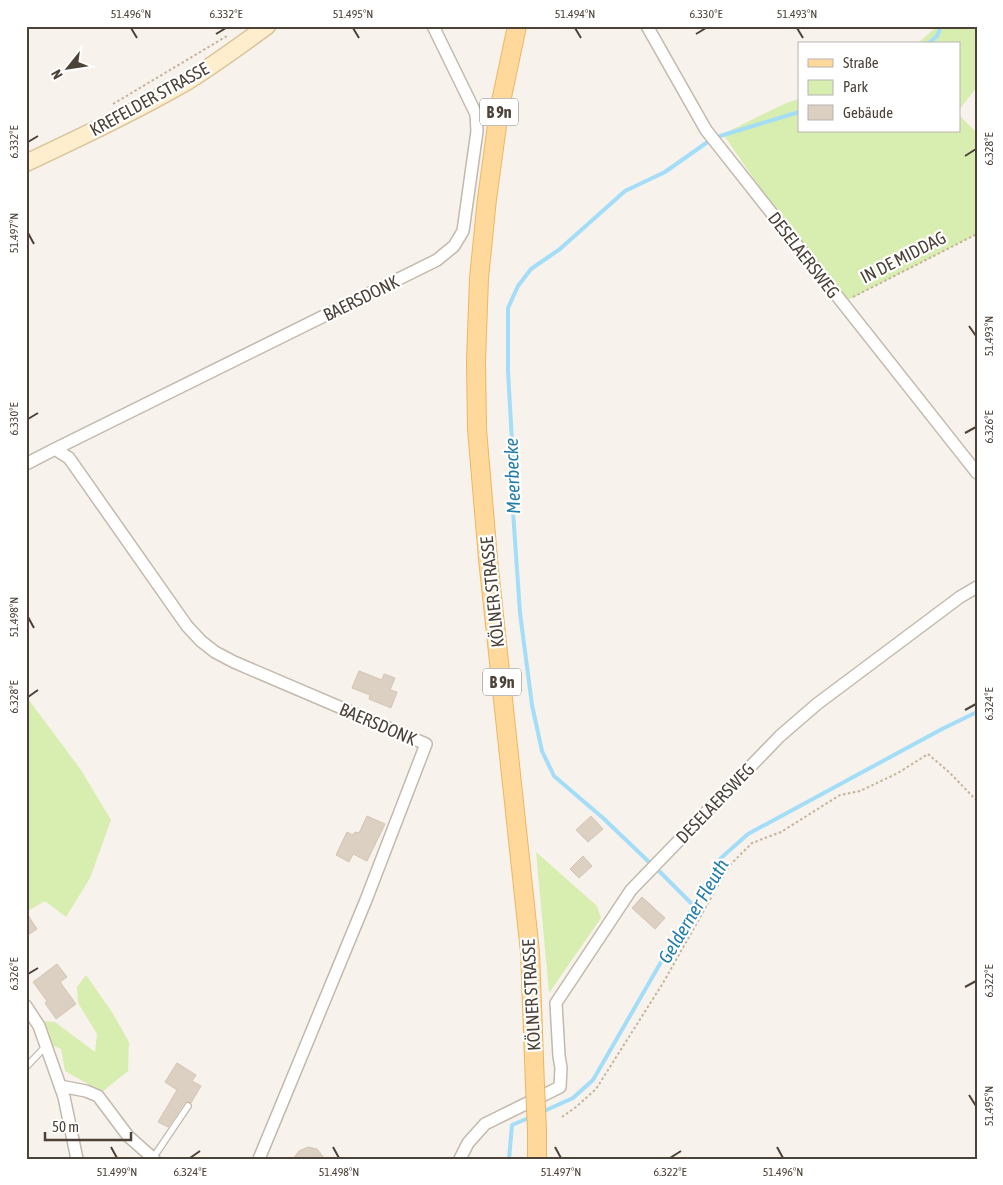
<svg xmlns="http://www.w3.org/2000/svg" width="1003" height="1185" font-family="'Asap Condensed',sans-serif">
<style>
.green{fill:#d8eeb1}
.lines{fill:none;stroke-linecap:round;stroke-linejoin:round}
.stream{stroke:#a4ddf7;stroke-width:4}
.building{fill:#dcd0c2;stroke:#d5c4b2}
.service-casing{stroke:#c3b9ac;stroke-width:8}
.minor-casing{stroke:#c3b9ac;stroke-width:14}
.secondary-casing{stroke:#dac298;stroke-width:19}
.primary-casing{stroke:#eeb661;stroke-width:20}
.path{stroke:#c6b39c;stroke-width:2;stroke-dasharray:2.5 2.5;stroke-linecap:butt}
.service{stroke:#fff;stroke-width:5.5}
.minor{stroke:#fff;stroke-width:11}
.secondary{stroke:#ffeecd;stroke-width:16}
.primary{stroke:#ffd99c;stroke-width:18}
.primary-bridge-casing{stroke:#eeb661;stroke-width:20;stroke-linecap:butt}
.primary-bridge{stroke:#ffd99c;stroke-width:18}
.ticks{fill:none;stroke:#4c4238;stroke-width:2}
.labels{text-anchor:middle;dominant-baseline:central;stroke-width:4.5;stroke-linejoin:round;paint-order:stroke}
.shield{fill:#fff;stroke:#827b74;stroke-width:1}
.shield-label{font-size:16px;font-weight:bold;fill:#4c4238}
.street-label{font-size:18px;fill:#4c4238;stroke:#fff}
.water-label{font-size:19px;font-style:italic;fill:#227da8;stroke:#fff}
.neatline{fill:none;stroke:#4c4238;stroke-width:2}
.ticks-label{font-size:12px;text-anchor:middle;fill:#4c4238}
</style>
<rect width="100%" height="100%" fill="#f7f2eb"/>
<path class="green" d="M935 26H977V87L959 110V44H917L934 29Z
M799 99V131H959V115L977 133V234L842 303 765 195 723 134 786 103Z
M26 696 81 770 111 820 90 878 66 917 45 901 26 912Z
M536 852 597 906 601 918 549 993Z
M86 975 112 1012 129 1042 128 1071 102 1092 65 1071 61 1049 49 1044 41 1021 55 1022 95 1052 97 1034 78 1003 77 987Z"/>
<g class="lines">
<path class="stream" d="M928 44 937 36 941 26
M720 136 799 112
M649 862 603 818 554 776 542 751 532 705 520 613 511 482 513 459 508 371V308L518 286 531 269 560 249 625 191 665 172 709 141
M658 870 693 905
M542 1112 573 1098 593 1080 721 858 748 834 942 729 977 712
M509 1159 512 1125 531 1117"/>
</g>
<path class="building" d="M359 671 382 680 384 674 395 678 390 690 397 692 391 708 369 699 370 695 352 688Z
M367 816 385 824 367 861 353 854 349 862 336 855 347 832 353 835 355 832 359 833Z
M591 816 603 829 588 842 576 830Z
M583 856 592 866 579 878 570 869Z
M642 897 665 918 655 929 632 908Z
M26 912 37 929 26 936Z
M57 964 67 977 60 982 76 1004 56 1019 45 1003 47 1001 33 982Z
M177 1063 196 1075 192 1081 201 1086 191 1103 188 1101 184 1103 168 1127 158 1122 177 1090 165 1082Z
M308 1147 317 1149 325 1159H293L299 1151Z"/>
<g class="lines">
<defs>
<path id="service" d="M26 1067 46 1046
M153 1158 188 1106"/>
<path id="minor" d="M647 26 706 130 977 473
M55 449 437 260 454 246 463 231 477 131 476 114 433 26
M26 464 55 449 69 458 187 626 201 641 215 652 234 662 426 744 366 900 259 1159
M26 1006 39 1026 64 1097 77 1159
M60 1086 86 1091 98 1096 128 1136 154 1159
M460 1159 468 1143 485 1124 560 1087 561 1068 559 1056 556 1003 631 890 780 736 817 704 960 597 977 587"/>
<path id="secondary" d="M26 163C81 137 136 111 188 81 215 64 241 45 267 26"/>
<path id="primary" d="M517 26 499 111 487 199 479 278 476 361 477 429 488 559 530 952 535 1086
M537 1130V1159"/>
</defs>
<use href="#service" class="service-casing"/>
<use href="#minor" class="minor-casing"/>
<use href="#secondary" class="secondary-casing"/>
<use href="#primary" class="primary-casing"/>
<path class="path" d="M113 104 227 36
M853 297 977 234
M562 1117 576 1107 596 1089 663 983 729 866 752 843 781 832 840 795 860 791 898 773 928 754 950 773 977 801"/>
<use href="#service" class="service"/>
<use href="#minor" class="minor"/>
<use href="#secondary" class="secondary"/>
<use href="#primary" class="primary"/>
<defs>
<path id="primary-bridge" d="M535 1086 537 1130"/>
</defs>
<use href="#primary-bridge" class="primary-bridge-casing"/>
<use href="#primary-bridge" class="primary-bridge"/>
</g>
<path class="ticks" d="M131 28 137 38M353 28 359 38M575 28 581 38M797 28 803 38M216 34 226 28M696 34 706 28M28 142 38 136M965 156 976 149M28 233 34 244M969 326 976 336M28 419 38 413M965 433 976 427M28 617 34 628M28 697 38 690M965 710 976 704M28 974 38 968M965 987 976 981M969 1095 976 1106M111 1147 117 1158M333 1147 339 1158M555 1147 561 1158M777 1147 783 1158M190 1158 200 1151M670 1158 681 1151"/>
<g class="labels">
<g class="shield">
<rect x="480" y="98.5" width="38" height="27" rx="4"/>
<rect x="483" y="668.5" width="38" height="27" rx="4"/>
</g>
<g class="shield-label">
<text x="499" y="112">B 9n</text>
<text x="502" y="682">B 9n</text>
</g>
<g class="street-label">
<text transform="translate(149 99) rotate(-29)">KREFELDER STRASSE</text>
<text transform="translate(804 255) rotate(52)">DESELAERSWEG</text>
<text transform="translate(903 257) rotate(-27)">IN DE MIDDAG</text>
<text transform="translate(361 298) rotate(-26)">BAERSDONK</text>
<text transform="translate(492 592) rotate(-96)">KÖLNER STRASSE</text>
<text transform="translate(378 724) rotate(23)">BAERSDONK</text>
<text transform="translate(715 803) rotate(-46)">DESELAERSWEG</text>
<text transform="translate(531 995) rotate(-93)">KÖLNER STRASSE</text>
</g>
<g class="water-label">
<text transform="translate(512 476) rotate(-92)">Meerbecke</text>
<text transform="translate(693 911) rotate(-59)">Gelderner Fleuth</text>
</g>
</g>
<rect width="1003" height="1185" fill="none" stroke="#ffffff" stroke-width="55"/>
<rect x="798" y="42" width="162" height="90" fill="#ffffff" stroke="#b7b3af"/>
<rect x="808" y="59" width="25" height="8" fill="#ffd99c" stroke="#b7b3af"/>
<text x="843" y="68" font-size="15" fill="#4c4238">Straße</text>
<rect x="808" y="80" width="25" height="15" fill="#d8eeb1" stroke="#b7b3af"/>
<text x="843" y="92" font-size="15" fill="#4c4238">Park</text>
<rect x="808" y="105" width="25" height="15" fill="#dcd0c2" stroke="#b7b3af"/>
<text x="843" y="118" font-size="15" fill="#4c4238">Gebäude</text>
<g transform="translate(68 68) rotate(240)" stroke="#ffffff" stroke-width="4" paint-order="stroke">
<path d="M0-4L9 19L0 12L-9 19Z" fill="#4c4238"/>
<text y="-8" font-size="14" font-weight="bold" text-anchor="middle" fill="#4c4238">N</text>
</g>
<path d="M45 1132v8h86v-8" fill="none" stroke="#4c4238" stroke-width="2.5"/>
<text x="52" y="1132" font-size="15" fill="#4c4238" stroke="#ffffff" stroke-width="4" paint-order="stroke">50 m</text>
<rect x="28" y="28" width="948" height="1130" class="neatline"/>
<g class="ticks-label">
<text x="131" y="18">51.496°N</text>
<text x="226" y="18">6.332°E</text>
<text x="353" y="18">51.495°N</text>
<text x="575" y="18">51.494°N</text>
<text x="706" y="18">6.330°E</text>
<text x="797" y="18">51.493°N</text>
<text transform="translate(14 142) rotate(-90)" y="4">6.332°E</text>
<text transform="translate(989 149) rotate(-90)" y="4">6.328°E</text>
<text transform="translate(14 233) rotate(-90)" y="4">51.497°N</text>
<text transform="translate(989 336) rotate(-90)" y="4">51.493°N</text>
<text transform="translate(14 419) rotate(-90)" y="4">6.330°E</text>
<text transform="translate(989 427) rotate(-90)" y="4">6.326°E</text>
<text transform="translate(14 617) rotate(-90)" y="4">51.498°N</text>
<text transform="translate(14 697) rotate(-90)" y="4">6.328°E</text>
<text transform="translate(989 704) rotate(-90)" y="4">6.324°E</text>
<text transform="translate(14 974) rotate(-90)" y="4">6.326°E</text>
<text transform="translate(989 981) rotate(-90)" y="4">6.322°E</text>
<text transform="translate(989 1106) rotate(-90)" y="4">51.495°N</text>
<text x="117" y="1176">51.499°N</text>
<text x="190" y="1176">6.324°E</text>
<text x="339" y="1176">51.498°N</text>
<text x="561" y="1176">51.497°N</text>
<text x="670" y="1176">6.322°E</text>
<text x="783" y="1176">51.496°N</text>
</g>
</svg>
